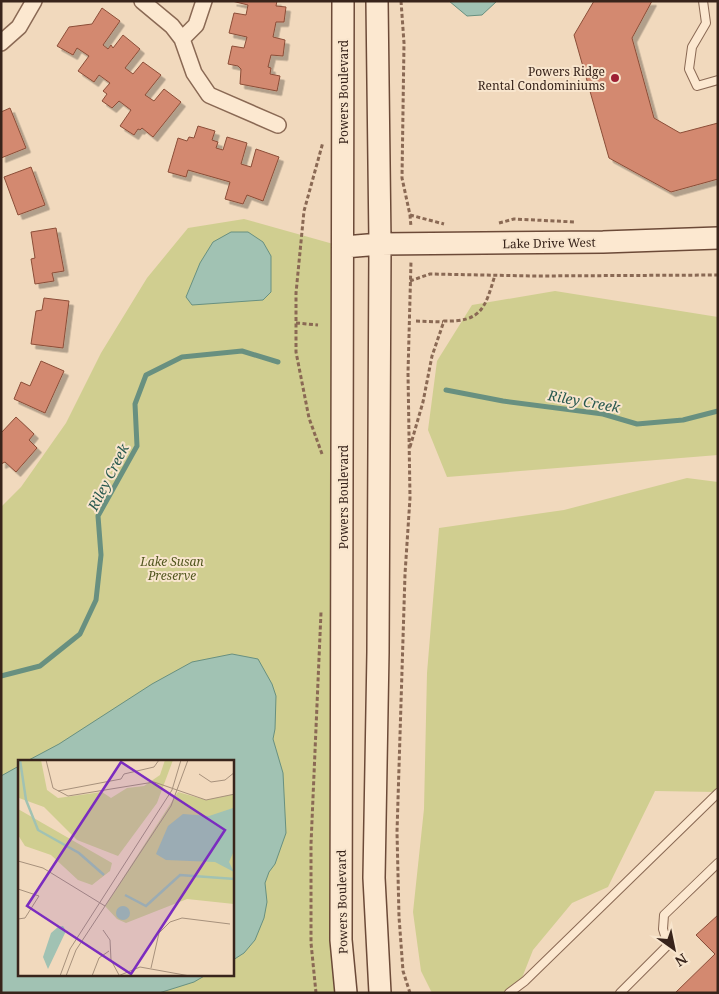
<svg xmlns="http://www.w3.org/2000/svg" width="719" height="994" font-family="'Noto Serif',serif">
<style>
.green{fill:#d0ce90;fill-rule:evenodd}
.water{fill:#a1c2b3;stroke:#689080}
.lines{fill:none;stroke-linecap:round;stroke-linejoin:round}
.stream{stroke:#689080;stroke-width:5}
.building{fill:#d3896f;stroke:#8b4d38;filter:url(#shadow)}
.lane-casing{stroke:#8a6954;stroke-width:10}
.street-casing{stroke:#8a6954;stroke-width:18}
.secondary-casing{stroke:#6c4a38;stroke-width:24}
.path{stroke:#8a6954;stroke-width:3;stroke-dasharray:4 2.5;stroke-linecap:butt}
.lane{stroke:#fce8d0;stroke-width:8}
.street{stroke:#fce8d0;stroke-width:15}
.secondary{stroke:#fce8d0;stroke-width:21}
.poi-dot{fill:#9e2034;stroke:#f8e5cd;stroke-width:2}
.labels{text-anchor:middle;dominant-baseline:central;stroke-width:4;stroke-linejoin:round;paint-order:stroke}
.poi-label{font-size:12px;fill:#38241b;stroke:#f8e5cd;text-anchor:end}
.street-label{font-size:12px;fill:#38241b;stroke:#f8e5cd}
.park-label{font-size:12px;font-style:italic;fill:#51561f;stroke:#f8e5cd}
.water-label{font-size:14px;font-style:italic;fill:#28594f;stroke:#f8e5cd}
.inset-river{fill:none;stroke:#a1c2b3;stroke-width:2.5}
.inset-road{fill:none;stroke:#a7917c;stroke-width:1}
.view{fill:#7b2cbf;fill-opacity:0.15;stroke:#7b2cbf;stroke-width:2.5}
.inset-edge{fill:none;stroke:#38241b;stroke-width:2.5}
</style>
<defs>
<filter id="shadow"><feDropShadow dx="4.5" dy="4.5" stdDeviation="0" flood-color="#0004"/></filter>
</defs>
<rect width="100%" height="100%" fill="#f1d9bd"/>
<path class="green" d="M244 219 344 247 346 993H1V507L21 487 66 423 101 353 147 278 188 228ZM19 762H232V975H19Z
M555 291 718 317V455L447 477 428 430 437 361 472 305Z
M687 478 718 482V791L716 792 655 791 608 887 572 903 533 950 516 993H432L421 971 413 912 424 809 427 673 439 528 564 510Z"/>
<path class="water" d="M449 1H497L482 15 467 16Z
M231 232H248L263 242 271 256V292L263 300 192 305 186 297 200 263 213 242Z
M232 654 258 659 272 684 276 696 275 729 273 739 283 773 286 833 275 864 269 872 265 883 267 902 264 918 255 940 244 953 233 960 232 762 27 761 59 744 152 684 192 662Z
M19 766V975H206L194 982 159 993H1V776Z"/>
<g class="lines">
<path class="stream" d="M446 390 503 401 603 414 637 424 683 420 718 411
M1 676 40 666 80 634 96 600 101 555 98 516 137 446 135 404 146 375 182 357 242 351 278 362"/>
</g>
<path class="building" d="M277 1 276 6 286 7 284 22H276L273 37 285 40 283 56 271 55 268 67 271 68 270 74 280 76 277 91 240 84 241 69 238 66 228 64 232 46 244 48 247 37 229 33 234 13 246 15 248 5 232 1Z
M594 1H652L632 38 654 118 680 133 718 123V179L671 192 609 158 574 35Z
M102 8 120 21 103 45 108 49 111 45 113 48 123 35 140 49 125 68 133 74 143 62 161 75 145 95 154 101 164 89 181 102 153 137 142 128 140 130 138 129 134 135 120 126 131 110 119 101 112 108 102 101 107 94 103 91 110 83 99 75 94 82 78 71 89 56 77 48 73 55 57 46 69 27 92 24Z
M10 108 26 148 1 158V112Z
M198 126 215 131 212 140 218 142 216 148 223 150 227 137 247 143 241 164 251 167 256 149 279 157 263 201 247 195 243 204 225 199 230 182 188 170 186 177 168 172 178 138 187 141 189 137 194 138Z
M31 167 45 205 18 215 4 177Z
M56 228 64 271 52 273 54 281 35 284 31 259 35 258 31 232Z
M44 298 69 301 63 348 31 344 36 311 42 310Z
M41 361 64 371 45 413 14 399 21 382 30 386Z
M16 417 34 434 29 440 37 448 16 472 5 462 1 464V433Z
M718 915V993H675L715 954 696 935Z"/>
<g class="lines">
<defs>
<path id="lane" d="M703 1 706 23 692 47 689 69 697 86 718 80
M509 993 525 981 718 793
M620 993 668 945 663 929 664 915 718 863"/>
<path id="street" d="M142 1 172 26 182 39 194 73 209 95 278 125
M182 39 196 25 204 1
M1 43 19 27 34 1"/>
<path id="secondary" d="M343 1 341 940 346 993
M377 1 380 244 378 652 374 878 380 993
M344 247 380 244 603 242 718 238"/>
</defs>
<use href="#lane" class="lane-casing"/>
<use href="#street" class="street-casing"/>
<use href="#secondary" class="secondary-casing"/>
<path class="path" d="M401 1 404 43 402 178 410 215 411 227
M410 215 444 224
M499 223 514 219 575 222
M410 281 430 274 533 276 718 275
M416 321 443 322
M296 323 318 325
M410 447 423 402 432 356 444 321C482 322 485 308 495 275
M322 454 309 418 296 352V293L304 211 323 142
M316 993 311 943V844L321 612
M410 993 403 971 399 917 397 832 405 574 410 498 408 373 411 261"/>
<use href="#lane" class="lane"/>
<use href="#street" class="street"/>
<use href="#secondary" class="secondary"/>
</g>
<circle class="poi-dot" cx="615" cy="78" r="5"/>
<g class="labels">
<g class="poi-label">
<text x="605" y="71">Powers Ridge<tspan x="605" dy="14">Rental Condominiums</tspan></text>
</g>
<g class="street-label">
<text transform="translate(343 92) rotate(-90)">Powers Boulevard</text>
<text transform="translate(549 243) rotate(-1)">Lake Drive West</text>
<text transform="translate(343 497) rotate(-90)">Powers Boulevard</text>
<text transform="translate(342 902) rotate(-91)">Powers Boulevard</text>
</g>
<g class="park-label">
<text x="172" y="561">Lake Susan<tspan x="172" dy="14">Preserve</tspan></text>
</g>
<g class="water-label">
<text transform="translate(584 401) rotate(10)">Riley Creek</text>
<text transform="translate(108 477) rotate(-63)">Riley Creek</text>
</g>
</g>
<g transform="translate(18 760)">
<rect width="216" height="216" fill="#f1d9bd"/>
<path d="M0 0H23L29 30 40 38 84 32 93 38 109 28 126 26 142 15 147 0H155L139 43 100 96 59 80 26 47 1 38ZM160 32 188 40 216 34V144L169 139 108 163 99 159 87 146ZM0 49 94 103 92 111 74 125 60 120 33 95 7 86 0 75Z" fill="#d0ce90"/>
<path d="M215 48 216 91 211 102 216 112 197 102 148 100 138 94 150 66 165 54 191 56ZM98 153a7 7 0 1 1 14 0a7 7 0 1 1-14 0ZM40 167 45 166 48 171 30 209 25 197 33 173Z" fill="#a1c2b3"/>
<path class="inset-river" d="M2 0 8 40 20 70 61 93 86 115M107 135 128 146 162 115 217 119"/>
<path class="inset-road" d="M28 0 35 28 50 36 136 22 188 40 217 34M181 14 193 22 207 20 217 12M40 31 103 19 106 14 136 7 141 0M0 101 25 108 87 146M0 129 21 136 7 158 0 159M85 170 92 180 93 200 101 215M133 208 141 173 152 162 164 158 212 164M42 216 52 189 154 30 163 0M48 216 58 190 153 46 170 0M74 216 81 198 91 191M100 216 122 207 172 216"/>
<path class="view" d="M103 2 207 70 113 214 9 146Z"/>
<rect width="216" height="216" class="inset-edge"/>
</g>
<rect width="719" height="994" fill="none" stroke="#38241b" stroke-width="5"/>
<g transform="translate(674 949) rotate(147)" stroke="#f8e5cd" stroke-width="4" paint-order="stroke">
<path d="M0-4L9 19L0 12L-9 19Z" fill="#38241b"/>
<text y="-8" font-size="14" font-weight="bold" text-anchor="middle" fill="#38241b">N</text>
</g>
</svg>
